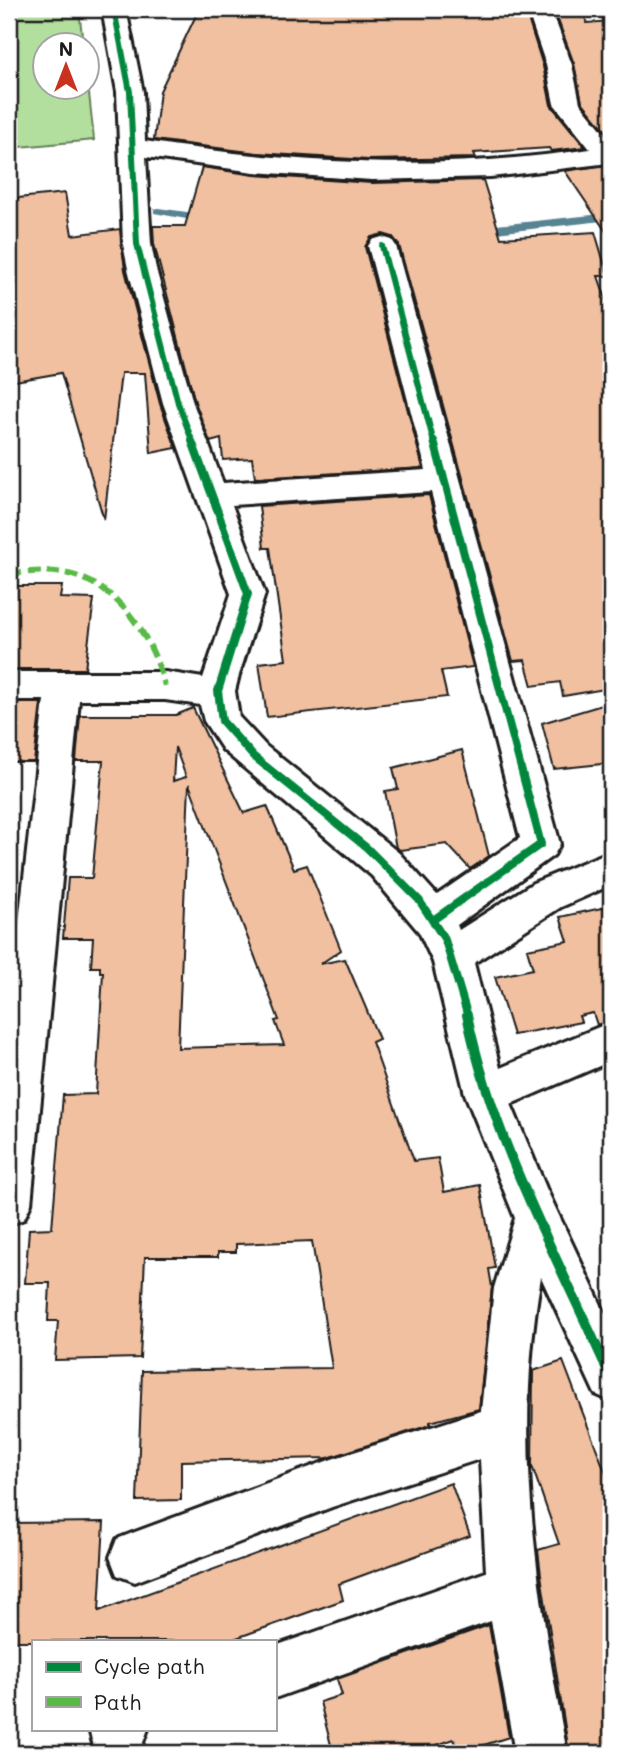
<svg xmlns="http://www.w3.org/2000/svg" width="620" height="1762" font-family="Mali,sans-serif">
<style>
.green{fill:#b2df9d;stroke:#677e5c;stroke-width:2}
.lines{fill:none;stroke-linecap:round;stroke-linejoin:round}
.stream{fill:#588392;fill-rule:evenodd}
.building{fill:#f0c0a0;stroke:#1c1c1c;stroke-width:2;fill-rule:evenodd}
.minor-casing{stroke:#1c1c1c;stroke-width:6}
.minor{fill:#fff;fill-rule:evenodd}
.quiet{stroke:#58b947;stroke-width:6;stroke-dasharray:13 6;stroke-linecap:butt}
.cycleway-far2-casing{stroke:#fff;stroke-width:10}
.cycleway-far1-casing{stroke:#fff;stroke-width:12}
.cycleway-casing{stroke:#fff;stroke-width:15}
.cycleway-far2{stroke:#00873e;stroke-width:6}
.cycleway-far1{stroke:#00873e;stroke-width:8}
.cycleway{stroke:#00873e;stroke-width:10}
</style>
<rect width="100%" height="100%" fill="#fff"/>
<filter id="ink" filterUnits="userSpaceOnUse"><feTurbulence type="fractalNoise" baseFrequency=".0143" numOctaves="2"/><feDisplacementMap in="SourceGraphic" scale="14" xChannelSelector="R" yChannelSelector="G"/><feConvolveMatrix kernelMatrix="1 2 1 2 8 2 1 2 1" color-interpolation-filters="sRGB"/></filter>
<g filter="url(#ink)">
<path class="green" d="M9 9H79L83 45 46 46V88H88V84L94 140 9 148Z"/>
<g class="lines">
<path class="stream" d="M158 208 208 215 214 219 208 223 154 213V209Z
M611 213V220L478 235 472 231 478 227Z"/>
</g>
<path class="building" d="M199 9H525L543 66 551 105 585 147 551 151 549 148 474 153 476 158 368 160 257 153 154 140 160 91Z
M554 9H582L587 23 611 21V137L582 102 574 64Z
M611 164V239L565 171Z
M202 167 254 175 372 183 483 180 501 238 595 232 608 276H598L611 313V688L563 696 560 682 532 686 525 660 513 661 399 245 393 237 383 234 371 237 365 247 423 468 255 478 252 458 223 460 221 439 210 442 195 402 154 244 153 226H185Z
M65 193 72 235 120 229 125 270 160 404 176 448 151 453 145 373H121L104 520 61 373 9 382V199Z
M429 495 473 667 441 671 447 697 267 717 259 663 286 660 270 548H264L259 506Z
M9 586H62L60 598 94 599 85 669H9Z
M9 703H41L34 762H9Z
M602 705 611 736V763L554 769 542 723Z
M193 708 244 813 267 806 294 869 307 865 341 950 320 964 345 959 379 1039 372 1042 414 1161 438 1158 444 1192 480 1185 495 1268 489 1269 492 1287 479 1409 430 1422V1425L328 1458 181 1461V1500L137 1501 142 1371 332 1368 312 1241 236 1244V1252H218V1257H145L140 1358 55 1360 58 1321H48L50 1283H25L29 1229 52 1228 63 1095 96 1094 103 972H100V967H91L93 938H63L68 878H92L103 761H76L80 715H176ZM175 747 186 777 173 781ZM189 784 279 1020 275 1021 284 1045 178 1048Z
M462 750 489 856 470 869 447 844 400 850 396 848 385 791 398 789 393 768Z
M611 906V1019L597 1025 593 1013 579 1016 581 1022 513 1035 495 977 533 969 527 949 568 941 560 917Z
M563 1361 611 1487V1753H569L541 1575 538 1550 559 1544 532 1466 533 1371Z
M451 1483 470 1536 339 1584 343 1600 228 1641H9V1523L104 1522 99 1611Z
M489 1625 509 1737 459 1753 454 1739 414 1753H333L320 1702 342 1695 337 1679Z"/>
<g class="lines">
<defs>
<path id="minor" d="M102 9H126L143 92 145 141C294 164 441 172 590 149L554 104 546 65 527 9H551L572 65 580 103 611 141 609 163 491 177 372 180 254 172 146 157 151 244 156 269 193 403 223 483 426 470 368 246 372 240 382 237 392 240 396 246 560 844 554 855 457 925 459 930 533 883 611 851V885L561 907 474 963 500 1068 611 1022V1061L511 1104 546 1188 611 1326V1401L595 1394 541 1277C512 1440 537 1593 567 1753H515L491 1621 275 1698V1646L486 1572 480 1459 332 1507 135 1582 117 1575 110 1557 117 1539 135 1532 332 1459 481 1411 494 1288 515 1218 465 1094 433 962 419 932 372 876 223 750 204 721 200 705 165 700H79L31 1204 24 1219 9 1225V1011L44 700H9V672H165L203 678 231 594 163 403 128 269 123 244 117 92ZM431 492 520 838 437 895 399 853 266 746 239 717 235 691 239 675 265 594 232 505Z
M89 1729H148L141 1748C126 1753 110 1757 95 1751Z"/>
</defs>
<use href="#minor" class="minor-casing"/>
<use href="#minor" class="minor"/>
<path class="quiet" d="M9 574C27 572 46 570 64 573 118 583 152 637 165 686"/>
<defs>
<path id="cycleway-far2" d="M114 9 130 92 137 244 178 403 193 443
M382 246 434 443"/>
<path id="cycleway-far1" d="M192 441 248 594 218 691 222 721 253 756 367 848 419 900 445 940 468 1017
M433 920 541 844 434 441"/>
<path id="cycleway" d="M467 1015C494 1145 558 1258 611 1378"/>
</defs>
<use href="#cycleway-far2" class="cycleway-far2-casing"/>
<use href="#cycleway-far1" class="cycleway-far1-casing"/>
<use href="#cycleway" class="cycleway-casing"/>
<use href="#cycleway-far2" class="cycleway-far2"/>
<use href="#cycleway-far1" class="cycleway-far1"/>
<use href="#cycleway" class="cycleway"/>
</g>
</g>
<rect width="620" height="1762" fill="none" stroke="#fff" stroke-width="35"/>
<rect x="18" y="18" width="585" height="1727" fill="none" stroke="#1c1c1c" stroke-width="2.5" filter="url(#ink)"/>
<rect x="32" y="1640" width="245" height="91" fill="#ffffff" stroke="#a4a4a4" stroke-width="2"/>
<rect x="46" y="1662" width="35" height="10" fill="#00873e" stroke="#a4a4a4" stroke-width="2"/>
<text x="94" y="1674" font-size="21" fill="#1c1c1c">Cycle path</text>
<rect x="46" y="1697" width="35" height="10" fill="#58b947" stroke="#a4a4a4" stroke-width="2"/>
<text x="94" y="1710" font-size="21" fill="#1c1c1c">Path</text>
<g transform="translate(66 66)"><circle r="33" fill="#ffffff" stroke="#a4a4a4" stroke-width="2"/>
<path d="M0-5L12 26L0 18L-12 26Z" fill="#c8321e"/>
<text y="-10" font-size="19" font-weight="bold" text-anchor="middle" fill="#1c1c1c">N</text>
</g>
</svg>
